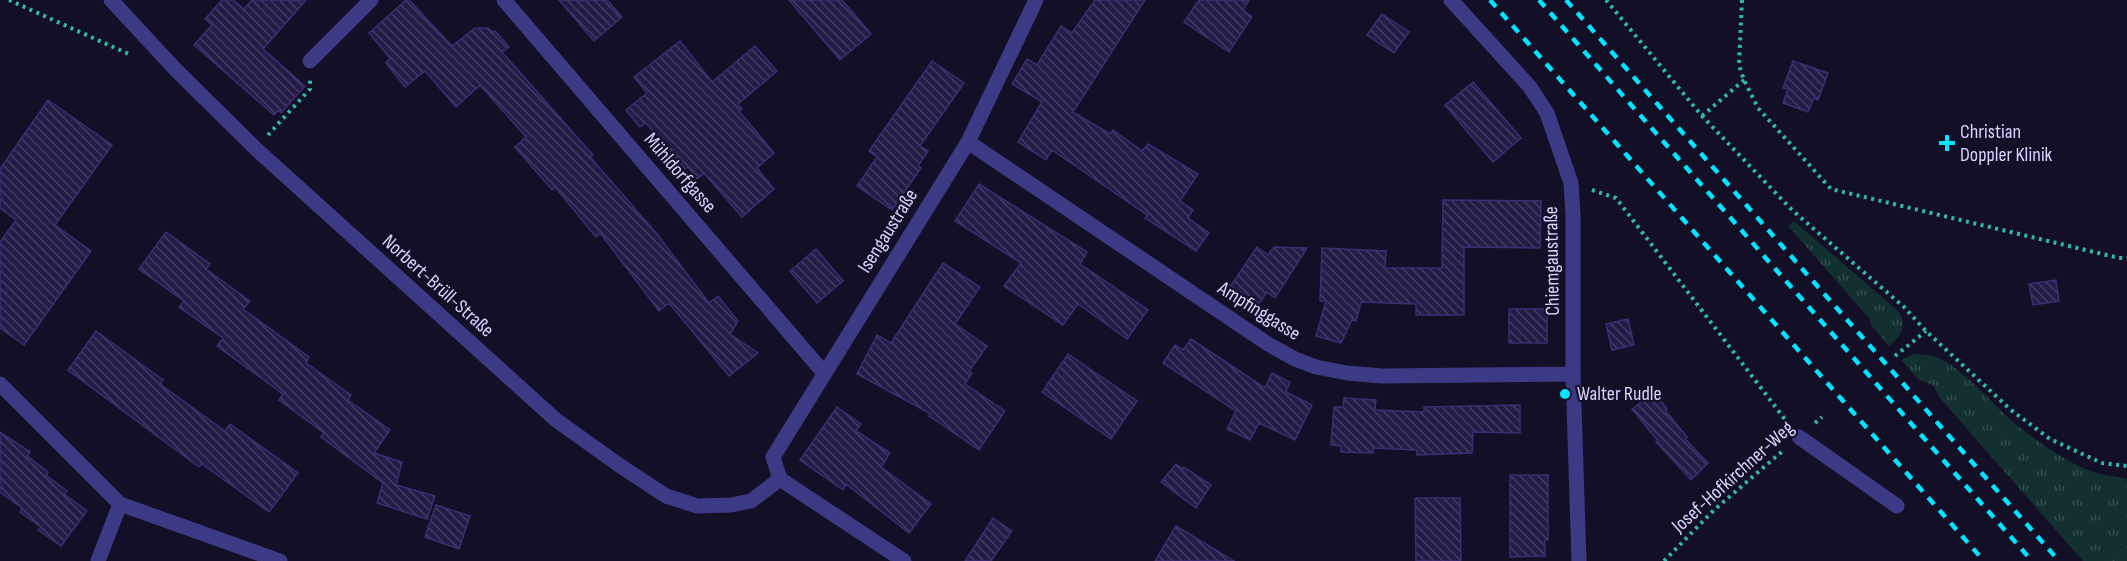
<svg xmlns="http://www.w3.org/2000/svg" width="2127" height="561" font-family="'Sofia Sans Condensed',sans-serif">
<style>
.grass{fill:url(#grass-tufts)}
.building{fill:url(#building-back-hatch);stroke:#3b2d73;stroke-width:1.5}
.lines{fill:none;stroke-linecap:round;stroke-linejoin:round}
.path{stroke:#2fb8b0;stroke-width:4;stroke-dasharray:3 4.5;stroke-linecap:butt}
.service{stroke:#3d3a85;stroke-width:15}
.minor{stroke:#3d3a85;stroke-width:15}
.rail{stroke:#00e5ff;stroke-width:4.5;stroke-dasharray:9 8;stroke-linecap:butt}
.poi-dot{fill:#00e5ff;stroke:#130f26;stroke-width:2}
.labels{text-anchor:middle;dominant-baseline:central;stroke-width:4.5;stroke-linejoin:round;paint-order:stroke}
.poi-label{font-size:20px;fill:#d9d4ff;stroke:#130f26;text-anchor:start}
.street-label{font-size:20px;fill:#d9d4ff;stroke:#130f26}
</style>
<defs>
<pattern id="grass-tufts" width="24" height="20" patternUnits="userSpaceOnUse" patternTransform="scale(1.5)"><rect width="24" height="20" fill="#12302f"/><path d="M3 7l-1-3M5 7V3M7 7l1-3M15 17l-1-3M17 17v-4M19 17l1-3" fill="none" stroke="#344d4e"/></pattern>
<pattern id="building-back-hatch" width="6" height="6" patternUnits="userSpaceOnUse" patternTransform="scale(1.5)"><rect width="6" height="6" fill="#241b47"/><path d="M-1 5l2 2M0 0l6 6M5-1l2 2" fill="none" stroke="#433b63"/></pattern>
</defs>
<rect width="100%" height="100%" fill="#130f26"/>
<path class="grass" d="M1794 221 1898 311C1908 325 1901 336 1889 346L1871 325 1869 318 1788 226Z
M1913 354C1920 355 1929 354 1936 357 1964 368 1990 402 2013 422 2037 441 2070 466 2100 474 2109 476 2118 477 2127 479V561H2083L1940 398 1933 385 1919 380 1901 360Z"/>
<path class="building" d="M222 0H233L244 9 252 0H306L263 49 305 86 281 113 278 110 274 115 194 45 212 25 205 19Z
M406 0H409L452 46 475 28H488L493 32 495 31 509 47 502 52 593 155 590 157 657 234 709 303 718 296 738 321 730 334 758 353 729 376 669 303 659 311 600 233 596 237 555 187 552 190 515 147 526 137 480 85 456 107 425 71 405 87 386 63 390 58 369 33Z
M559 0H607L622 17 594 41Z
M789 0H842L871 34 840 60Z
M1095 0H1145L1073 112 1110 134 1113 130 1142 151 1148 144 1198 174 1180 201 1193 210 1188 218 1209 233 1196 251 1145 218 1147 215 1052 150 1046 160 1018 142 1042 102 1012 84 1027 59 1037 65 1061 26 1072 33Z
M1199 0H1249L1243 10 1252 17 1229 52 1184 22Z
M1382 14 1409 32 1394 53 1367 35Z
M680 41 712 82 755 46 777 71 738 104 742 109 739 111 774 153 757 168 774 189 742 217 704 173 697 179 688 167 685 169 646 123 640 127 626 110 647 93 634 77Z
M932 61 964 83 920 146 928 151 918 166 921 168 892 210 857 186 877 157 869 151Z
M1793 61 1828 73 1818 100 1814 98 1808 112 1783 103 1788 89 1783 88Z
M1473 82 1521 138 1493 162 1445 105Z
M48 100 112 145 55 225 91 251 24 345 0 328V242L16 220 0 208V169Z
M979 184 1087 252 1080 264 1148 310 1127 339 1078 304 1063 325 1004 286 1021 263 955 221Z
M1443 200 1541 201 1540 248 1464 247V315H1416V304L1361 302 1356 321 1352 320 1341 343 1316 336 1326 301H1320L1322 248 1386 251 1385 268H1442Z
M166 232 210 264 206 269 250 301 243 309 309 357 306 363 351 395 348 400 390 430 374 453 402 462 396 485 435 496 427 519 377 503 383 483 321 437 324 433 279 400 283 394 217 346 223 338 179 307 184 301 139 269Z
M1257 247 1268 255 1274 247 1307 248 1275 298 1267 292 1258 305 1230 287Z
M816 249 843 281 817 303 790 271Z
M943 263 980 287 955 324 987 346 969 371 972 373 965 384 1005 411 979 450 929 416 931 414 857 374 877 335 891 343Z
M2056 280 2059 301 2033 305 2029 284Z
M1509 309H1547V343H1509Z
M1628 319 1634 345 1612 350 1606 324Z
M96 331 163 380 160 384 225 431 230 424 298 473 269 512 202 464 199 467 68 370Z
M1191 339 1265 388 1272 373 1290 382 1286 392 1312 405 1295 440 1259 423 1250 440 1227 429 1236 411 1163 363 1175 345 1183 350Z
M1068 354 1137 401 1111 439 1042 392Z
M1654 392 1667 409 1665 410 1687 437 1685 439 1708 463 1691 480 1656 442 1658 441 1632 409Z
M1344 398 1376 400 1375 410 1424 412V407L1520 405V433L1473 432 1472 453 1417 455V450L1373 448V453L1341 452V446L1331 445 1334 407H1343Z
M837 407 861 424 856 431 890 453 881 467 931 504 909 533 846 484 843 490 800 460Z
M0 432 30 452 27 456 48 472 46 475 67 491 64 494 87 511 61 546 38 530 41 527 20 512 22 508 0 492Z
M1176 464 1183 469 1184 467 1211 485 1196 508 1161 482Z
M1510 475H1548V540H1545V556L1510 557Z
M1415 498H1460L1461 561H1416Z
M436 505 470 516 459 549 425 537Z
M993 518 1012 531 991 561H965Z
M1176 526 1234 561H1155Z"/>
<g class="lines">
<path class="path" d="M9 0 131 55
M1606 0 1702 116 1792 210 1904 307 1926 331 2011 410 2050 439 2102 463 2127 466
M1742 0 1739 65 1744 80 1758 108 1831 189 2119 258H2127
M1702 116 1744 80
M268 135 310 89V80
M1592 190 1616 198 1787 422
M1895 356 1926 331
M1815 423 1822 417
M1664 561 1714 510 1785 449"/>
<path class="service" d="M1799 437 1897 506"/>
<path class="minor" d="M111 0 175 69 256 149 556 420 619 465 666 496 697 506 731 505 751 501 780 479
M504 0 824 373
M1451 0 1530 87 1547 113 1571 183 1573 215V374L1579 561
M310 61 371 0
M968 142 1268 344 1295 359 1316 367 1347 373 1382 376 1573 374
M0 384 120 504 280 561
M780 479 773 457 968 142 1036 0
M780 479 904 561
M98 561 120 504"/>
<path class="rail" d="M1490 0 1984 561
M1539 0 2032 561
M1566 0 2059 561"/>
</g>
<g class="poi-dot">
<path d="M1944 134h6v6h6v6h-6v6h-6v-6h-6v-6h6z"/>
<circle cx="1565" cy="394" r="6"/>
</g>
<g class="labels">
<g class="poi-label">
<text x="1960" y="132">Christian<tspan x="1960" dy="23">Doppler Klinik</tspan></text>
<text x="1577" y="394">Walter Rudle</text>
</g>
<g class="street-label">
<text transform="translate(680 173) rotate(49)">Mühldorfgasse</text>
<text transform="translate(888 231) rotate(-58)">Isengaustraße</text>
<text transform="translate(1552 261) rotate(-91)">Chiemgaustraße</text>
<text transform="translate(438 286) rotate(42)">Norbert-Brüll-Straße</text>
<text transform="translate(1259 311) rotate(32)">Ampfinggasse</text>
<text transform="translate(1733 477) rotate(-42)">Josef-Hofkirchner-Weg</text>
</g>
</g>
</svg>
